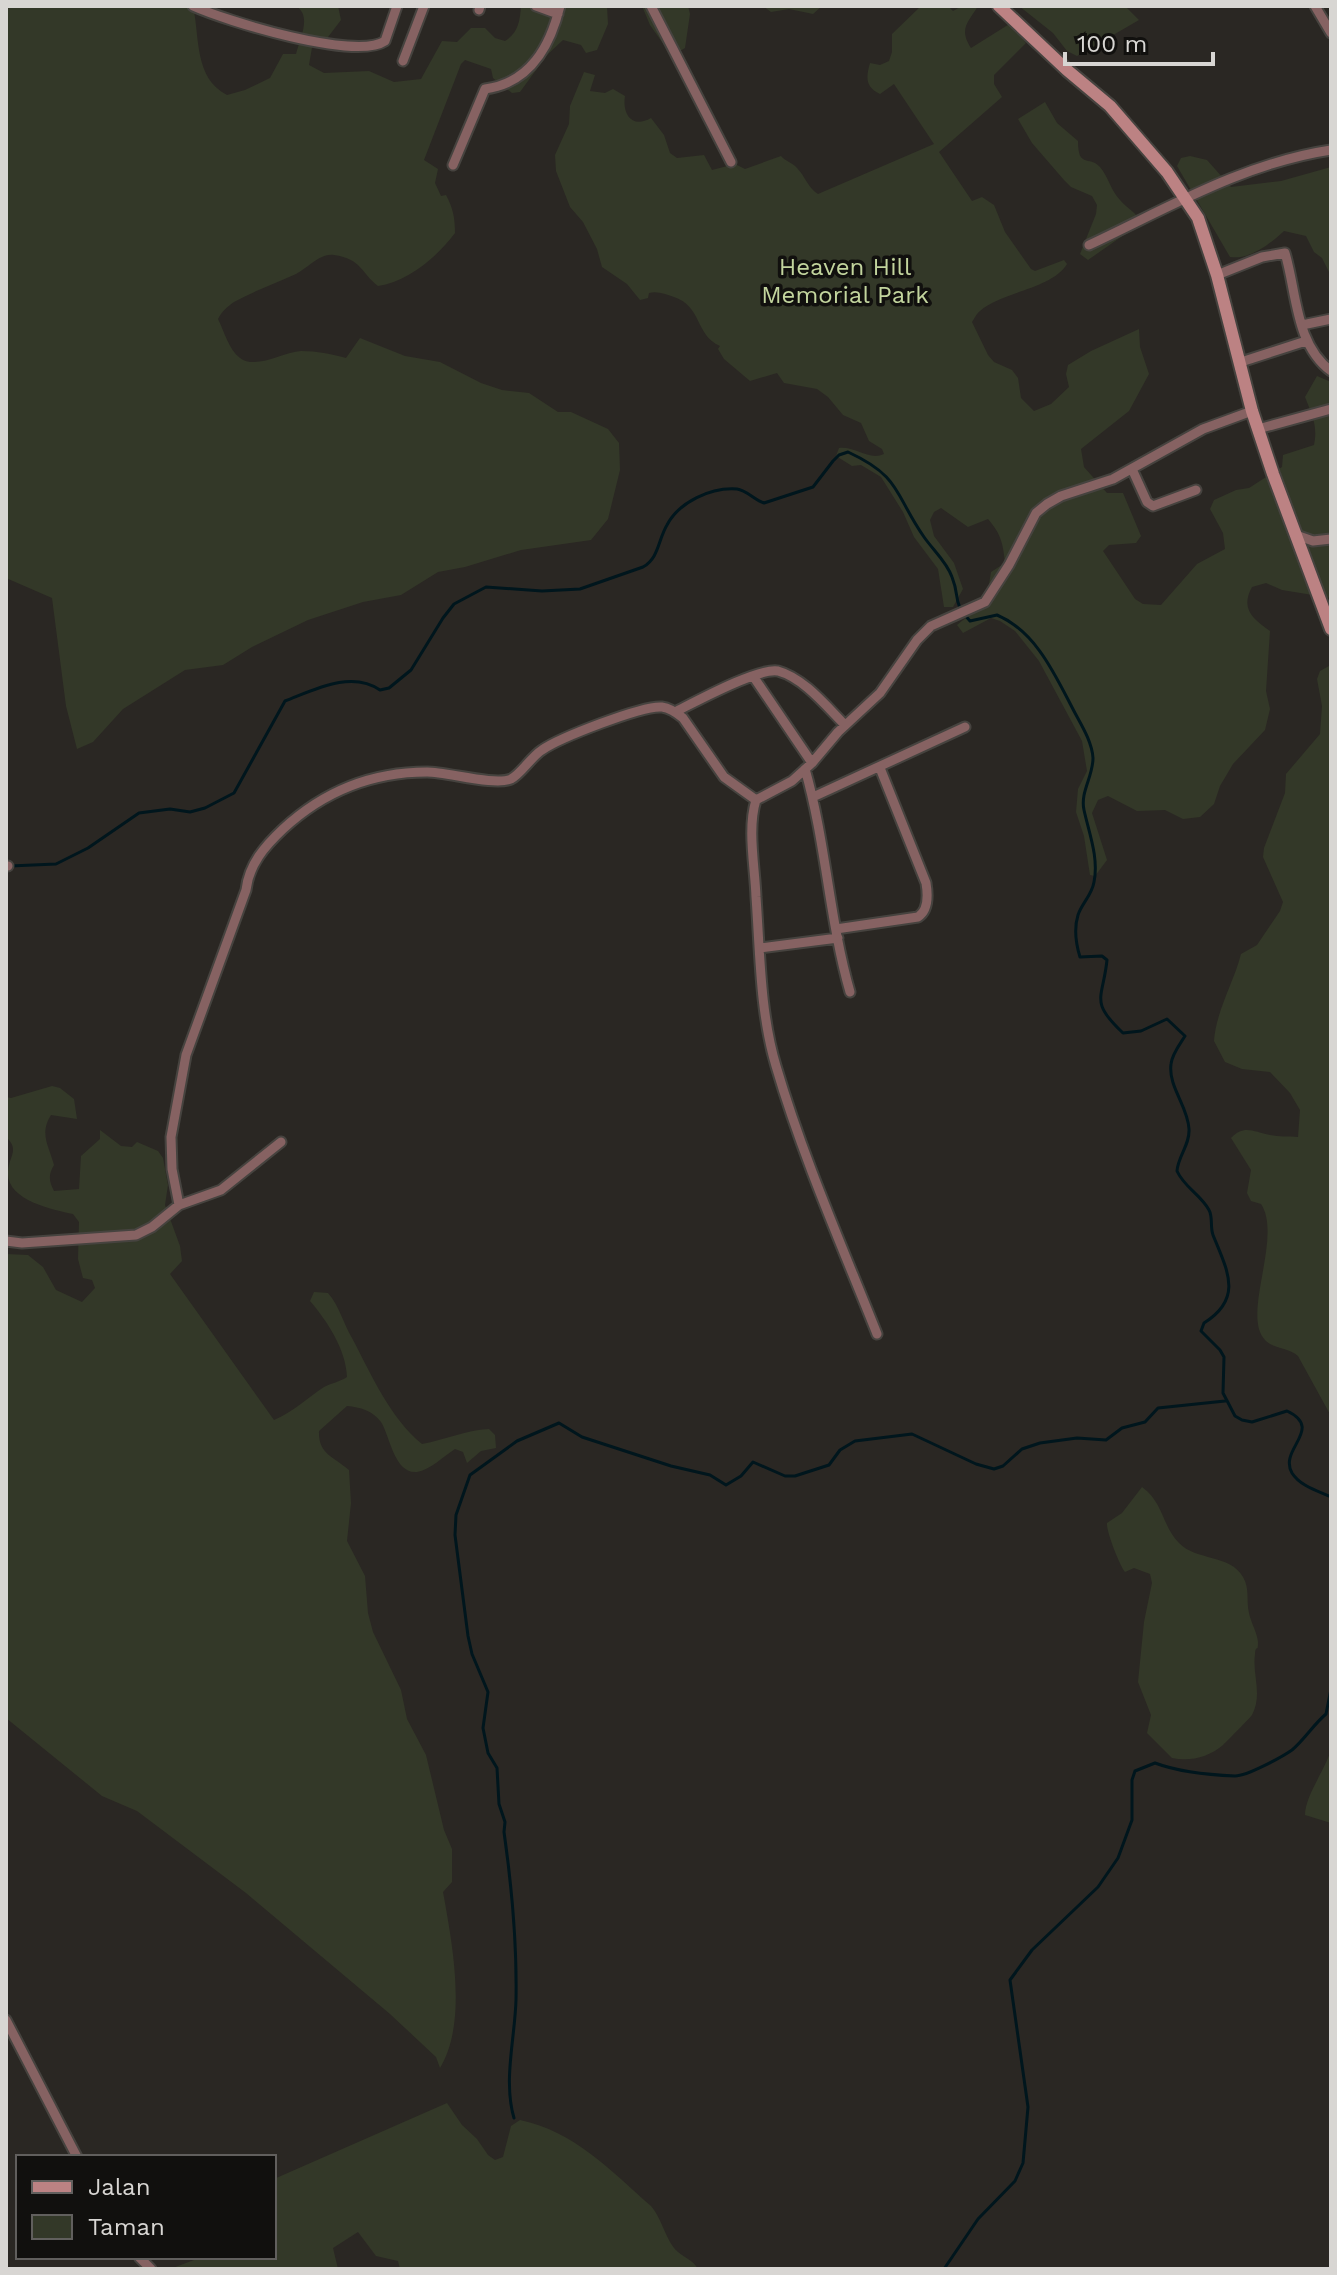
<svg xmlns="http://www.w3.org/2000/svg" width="1337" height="2275" font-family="'Work Sans',sans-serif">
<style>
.green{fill:#333828}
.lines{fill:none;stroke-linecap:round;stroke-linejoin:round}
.stream{stroke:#00161d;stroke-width:3}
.street-casing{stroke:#46433f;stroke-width:13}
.secondary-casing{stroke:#46433f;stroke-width:16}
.street{stroke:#866262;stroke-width:9}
.secondary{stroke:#bc8283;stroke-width:12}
.labels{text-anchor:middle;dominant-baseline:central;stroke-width:7;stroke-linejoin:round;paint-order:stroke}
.park-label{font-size:24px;fill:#c2d49d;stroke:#11100e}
</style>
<rect width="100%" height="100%" fill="#2a2723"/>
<path class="green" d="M6 6H193C200 38 194 78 227 95L245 90 270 78 283 54H296C300 38 312 16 296 6H338L341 20 325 41 314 36 309 65 324 73 369 71 394 82 421 79 442 41 457 42 471 28H485L495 38 505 41C518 33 520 21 521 6H607L608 24 597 50 586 53 581 45 563 40 547 55 520 92 512 93 493 78 491 69 465 60 461 64 424 160 438 169 435 183 441 196 446 195C453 208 455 218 455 233 438 256 408 282 378 286 361 273 362 259 334 255 320 253 308 268 296 274 276 283 254 291 234 302 227 307 222 311 218 319 224 331 229 350 240 358 256 370 283 352 301 351 317 351 331 354 346 358L360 338 405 356 440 362 481 383 502 390 529 393 558 412H571L608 429 619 443 620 470 608 519 591 540 521 550 465 567 438 572 401 595 363 602 308 620 252 647 223 665 185 670 123 709 93 742 77 749 66 706 52 598 6 578Z
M642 6H688L690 14 685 48 673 55 669 52 650 25Z
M763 6H822L813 14 789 9 771 12Z
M921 6H948L953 11 962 6H978C967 24 959 29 971 48L1011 23 1026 43 994 75V84L1002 97 939 152 972 201 982 197 994 205 1005 232 1031 269 1035 271 1064 260 1067 264C1052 289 1001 292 980 311 976 314 975 318 972 322L988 355 994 362 1012 370 1018 378 1021 398 1034 411 1051 404 1069 387 1066 374 1068 365 1091 351 1139 329 1140 347 1149 374 1129 411 1081 449 1084 467 1107 493H1123L1141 536 1136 543 1109 545 1103 551 1135 599 1143 604 1161 605 1197 564 1225 549 1223 533 1210 509 1214 500 1236 490 1249 488 1282 467 1283 455 1314 445C1318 426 1312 415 1305 397L1317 376 1331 382V598L1282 590 1266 583 1252 587C1240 609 1253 619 1270 631L1266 691 1270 709 1265 730 1233 764 1220 786 1214 804 1200 817 1183 819 1165 810 1137 811 1108 796 1098 800 1092 813 1107 860 1095 876 1090 875 1084 836 1076 812 1078 789 1087 771 1082 741 1039 661 1015 631 1000 621 991 618 963 633 957 625C986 602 985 610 991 572L1005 563C1003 543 1001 534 988 519L968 527 941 508 934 512 930 520 934 536 954 563 963 589 953 607H944L938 569 914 537 903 512 881 477 861 465 852 466 836 456 839 448C855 446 869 461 884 454L882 449 869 441 861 423 843 415 828 397 817 389 784 383 777 373 750 381 724 359 718 349 720 346C695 335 702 306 674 297 665 294 658 291 649 293L648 298 640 300 627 284 602 267 597 249 583 222 570 207 556 171 555 155 569 124 570 106 584 72 595 75 590 91 605 93 613 89 625 96C622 114 632 129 651 118L664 135 670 153 677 158 704 155 712 170 735 164 745 169 781 156C786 162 792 162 797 168 805 176 808 188 818 194L934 144 894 84 880 94C865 87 866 77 870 63L880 65 889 61 892 52V34Z
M1019 6H1125L1139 20 1077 56 1067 51 1053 33Z
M1045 102 1057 123 1078 141C1078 169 1089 155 1100 167 1108 176 1111 191 1120 200 1127 209 1137 212 1141 223L1088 260 1080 254 1096 214 1097 205 1092 196 1071 187 1064 180 1032 143 1018 119Z
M1190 156 1207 160 1231 187 1281 181 1331 167V276L1322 258 1314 252 1306 236 1284 231C1270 244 1250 260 1230 257L1177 166 1181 158Z
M1329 666 1331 667V1416L1298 1356C1288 1347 1273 1349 1265 1340 1241 1315 1283 1237 1261 1204L1251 1201 1247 1193 1251 1170 1231 1138C1244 1124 1254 1132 1270 1135 1279 1137 1288 1136 1298 1137L1300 1110 1290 1093 1270 1072 1242 1069 1225 1062 1214 1041C1216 1011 1234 982 1241 954L1257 945 1280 911 1283 902 1263 857 1264 848 1285 793 1286 774 1320 734 1322 706 1317 679 1320 671Z
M52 1086 60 1088 74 1099 77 1119 51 1115C39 1134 49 1146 54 1165 48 1175 49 1181 54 1191L79 1189 81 1156 100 1139V1130L121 1146 132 1147 137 1142 158 1151 163 1158 168 1185 165 1205 180 1246 182 1261 170 1274 274 1420C293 1412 307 1398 324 1387 331 1383 340 1382 347 1377 346 1349 327 1321 310 1301L314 1292 328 1293C340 1307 343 1323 352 1338 371 1374 390 1418 422 1444 445 1440 465 1430 489 1429L495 1435 496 1448 481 1451 467 1463 463 1452 455 1449C444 1456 430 1470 417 1472 394 1474 390 1436 381 1422 373 1411 360 1407 347 1406L319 1431C318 1454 334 1457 349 1470L351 1503 347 1541 365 1576 368 1613 373 1632 401 1690 407 1719 426 1755 444 1830 452 1849V1882L443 1892C452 1942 468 2022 440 2068L436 2057 390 2014 246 1893 137 1811 102 1796 6 1718V1254L28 1255 43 1267 56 1290 82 1302 95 1288 92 1280 83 1278 78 1259 79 1222 73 1214C53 1210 5 1200 8 1171 9 1156 20 1150 6 1137V1097L11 1098Z
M1142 1487C1164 1503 1162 1526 1179 1543 1196 1561 1230 1554 1243 1577 1250 1589 1246 1600 1249 1613 1251 1623 1257 1632 1258 1642 1258 1654 1256 1643 1255 1654 1252 1675 1263 1694 1252 1715 1251 1717 1227 1741 1223 1745 1209 1757 1190 1762 1172 1758L1147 1733 1151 1715 1138 1682 1144 1622 1152 1583 1150 1574 1134 1568 1125 1572C1120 1566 1106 1531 1107 1523L1122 1513Z
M1331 1750V1823L1305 1815C1305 1796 1325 1770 1331 1750Z
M447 2103 462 2125 477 2139 488 2155 495 2160 503 2157 511 2126 520 2120C574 2131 611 2171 651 2206 663 2220 665 2240 678 2252 686 2259 693 2260 698 2269H400L398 2261 376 2256 358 2232 333 2248 338 2269H170L202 2257H274V2179Z"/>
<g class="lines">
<path class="stream" d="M10 866 56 864 88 848 139 813 170 809 190 812 205 808 234 793 285 701C314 690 351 670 380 690L389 688 411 670 443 618 454 604 486 587 542 591 580 589 643 567C659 558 658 540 667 525 679 502 711 487 737 489 746 490 755 500 764 503L813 487 833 461 839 455 848 452C902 477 894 494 924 537 933 550 947 562 952 577 961 600 951 599 970 621L997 615C1037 632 1056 677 1075 713 1082 726 1092 742 1093 758 1093 777 1080 792 1084 810 1089 833 1099 858 1094 882 1092 895 1082 903 1078 915 1074 928 1076 944 1080 957L1102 956 1107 960C1103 999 1089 1001 1123 1033L1141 1031 1167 1019 1185 1036C1180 1044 1172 1054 1171 1064 1168 1087 1188 1106 1189 1129 1190 1145 1178 1156 1177 1171 1184 1187 1201 1195 1209 1210 1213 1217 1210 1227 1213 1235 1227 1270 1244 1298 1204 1323L1201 1331 1220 1350 1224 1357 1223 1393 1235 1416 1242 1420 1252 1422 1287 1411C1325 1429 1278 1449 1292 1473 1300 1486 1318 1491 1331 1497
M514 2118C503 2081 515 2038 516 2000 517 1944 512 1888 504 1832L505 1822 499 1804 497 1768 488 1753 483 1728 488 1692 472 1654 468 1636 455 1535 456 1515 470 1475 517 1441 559 1423 582 1437 671 1466 710 1475 726 1485 741 1476 753 1462 785 1476H795L829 1465 840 1450 855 1441 912 1434 976 1464 994 1469 1003 1466 1022 1449 1040 1443 1077 1438 1106 1440 1122 1428 1145 1422 1158 1408 1225 1401
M944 2269 978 2219 1015 2181 1023 2163 1028 2107 1010 1980 1032 1950 1098 1887 1118 1858 1132 1820V1780L1135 1771 1155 1763C1179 1772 1209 1775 1235 1776 1247 1776 1282 1757 1292 1750 1305 1739 1313 1725 1326 1714L1331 1689"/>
<defs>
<path id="street" d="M193 6C226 21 356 61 385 41L397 6
M536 6 558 14
M651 6 731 162
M1315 6 1331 33
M479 10 480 6
M403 61 424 6
M453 165 485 89C530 83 550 47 560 6
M1089 245C1168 208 1244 163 1331 150
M1217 275 1262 257 1285 253C1297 293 1295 344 1331 371
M1302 325 1331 319
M1241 362 1306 341
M1258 429 1331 409
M1132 469 1147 502 1153 506 1196 490
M1296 535 1313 541 1331 539
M753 676 812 763
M675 712C695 702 759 667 778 671 804 678 827 707 845 725
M805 769C826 842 829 919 850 992
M813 797 965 727
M756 800C747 829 755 867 756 897 760 952 760 1013 776 1066 803 1158 842 1246 877 1334
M6 866H8
M836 929 918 917C929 910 928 895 926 883L880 768
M760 948 838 938
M179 1205 221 1190 281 1142
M6 1241 22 1243 136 1235 152 1227 179 1205 172 1169 171 1137 186 1055 246 890C249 864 265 846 283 829 323 792 371 772 427 772 447 772 495 786 511 779 521 774 531 757 542 750 559 738 643 705 662 707 670 708 677 713 683 718L724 777 756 800 792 781 812 763 838 732 880 693 917 640 931 626 985 602 1009 565 1036 513 1047 504 1061 496 1113 479 1203 429 1252 411
M6 2020 77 2157
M139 2257 151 2269"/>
<path id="secondary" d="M999 6 1067 70 1110 106 1167 172 1198 218 1217 275 1252 411 1273 474 1331 629"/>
</defs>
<use href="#street" class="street-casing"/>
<use href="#secondary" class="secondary-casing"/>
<use href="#street" class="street"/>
<use href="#secondary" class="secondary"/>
</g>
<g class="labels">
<g class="park-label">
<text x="845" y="267">Heaven Hill<tspan x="845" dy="28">Memorial Park</tspan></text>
</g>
</g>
<rect width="1337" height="2275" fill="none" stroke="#d8d6d3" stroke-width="16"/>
<rect x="16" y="2155" width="260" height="104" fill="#11100e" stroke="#615f5d" stroke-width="2"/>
<rect x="32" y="2181" width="40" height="12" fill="#bc8283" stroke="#615f5d" stroke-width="2"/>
<text x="88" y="2195" font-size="24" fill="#d8d6d3">Jalan</text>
<rect x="32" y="2215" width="40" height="24" fill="#333828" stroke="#615f5d" stroke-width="2"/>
<text x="88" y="2235" font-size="24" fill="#d8d6d3">Taman</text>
<path d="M1065 52v12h148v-12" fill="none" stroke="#d8d6d3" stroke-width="4"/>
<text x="1077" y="52" font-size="24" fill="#d8d6d3" stroke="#11100e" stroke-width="6" paint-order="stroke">100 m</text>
</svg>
